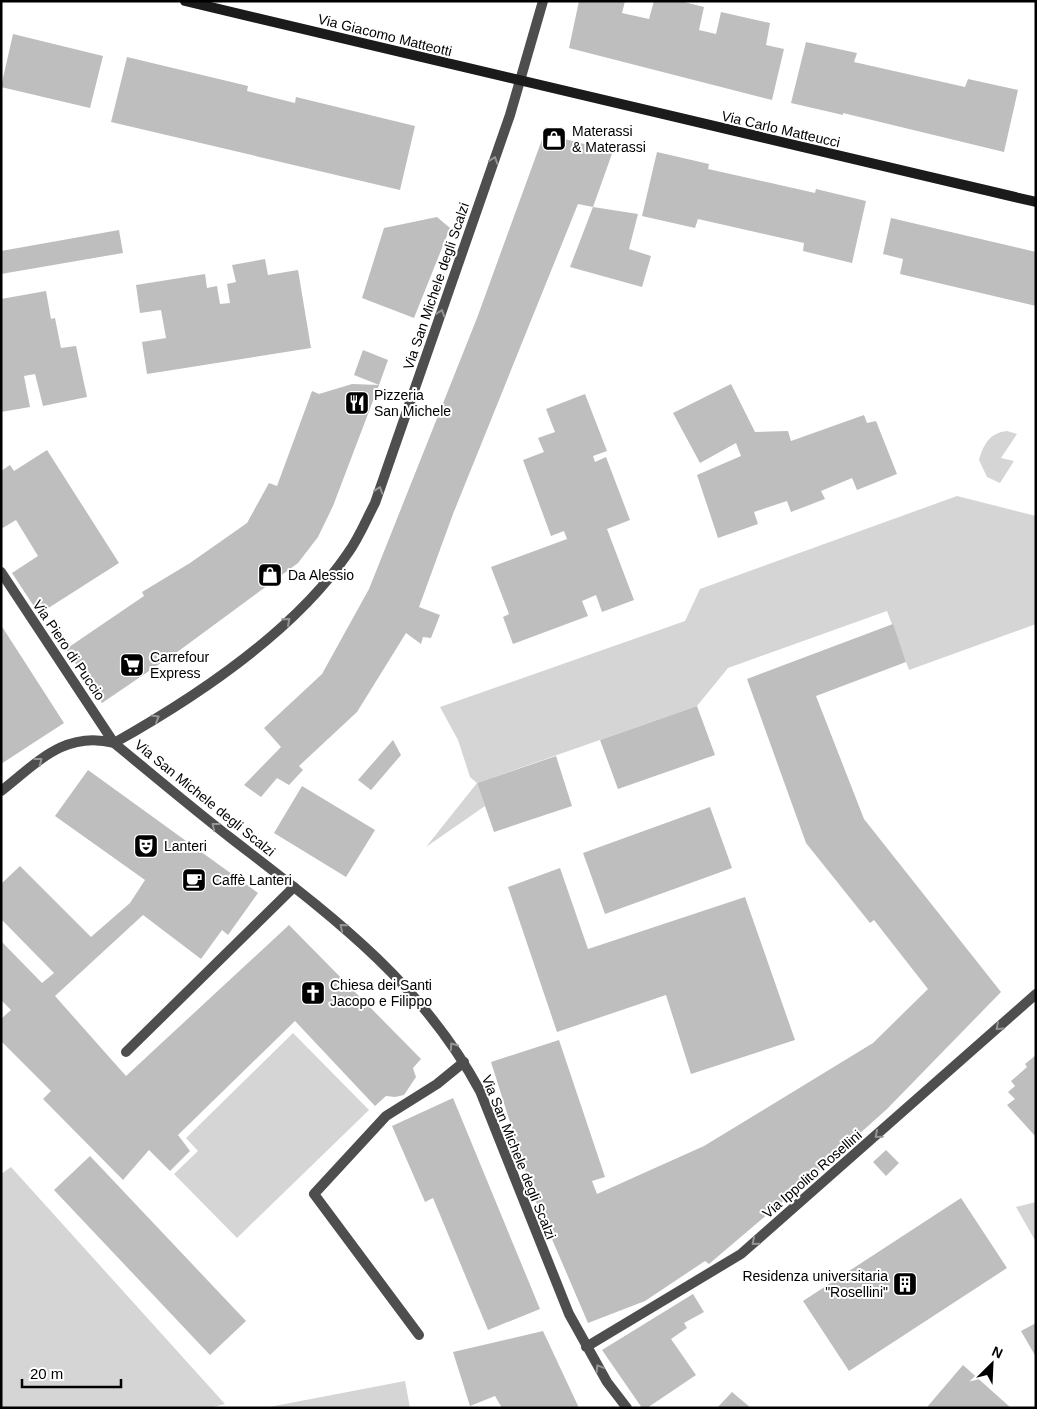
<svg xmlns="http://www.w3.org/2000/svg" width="1037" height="1409" font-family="Helvetica,sans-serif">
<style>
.green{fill:#d5d5d5}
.building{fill:#bebebe}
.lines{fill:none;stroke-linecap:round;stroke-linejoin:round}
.service{stroke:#4e4e4e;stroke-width:10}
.minor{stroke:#4e4e4e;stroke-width:10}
.secondary{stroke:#1b1b1b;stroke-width:10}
.oneway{stroke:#959595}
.labels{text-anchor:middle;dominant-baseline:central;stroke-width:4;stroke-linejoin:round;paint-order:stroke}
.street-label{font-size:14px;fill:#000;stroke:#fff}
.poi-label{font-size:14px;fill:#000;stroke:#fff;text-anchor:start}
</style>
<rect width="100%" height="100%" fill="#fff"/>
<path class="green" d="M1007 431 1017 434 1001 458 1014 461 1000 483 987 477 979 460C984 443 990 433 1007 431Z
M957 496 1036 516V624L909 670 887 611 728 668 697 706 477 783 485 806 426 847 477 783 470 777 458 740 440 707 685 621 700 589Z
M293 1033 369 1110 237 1238 174 1174 198 1151 186 1138Z
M11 1167 225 1404 209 1408H1V1174Z
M1036 1202V1242L1016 1207Z
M405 1381 410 1408H264Z"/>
<path class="building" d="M579 1H625L622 13 649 19 654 1H680L704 7 699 30 716 34 721 12 770 23 766 45 784 49 772 100 569 48Z
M13 34 103 56 90 108 1 87Z
M806 42 857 53 854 62 965 87 968 79 1018 90 1004 152 843 113V115L791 103Z
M127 57 248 86 247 91 295 103 296 97 415 126 400 190 111 122Z
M544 134 613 151 593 207 638 214 629 249 651 256 642 287 570 267 593 207 578 204 453 514 419 607 440 615 431 638 423 637 421 644 406 633 357 712 299 766 303 770 289 785 277 778 261 797 244 785 281 747 264 728 322 674 369 589 477 318Z
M657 152 709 164 708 169 815 193 816 189 866 201 852 263 803 251 804 243 698 219 695 228 642 216Z
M437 217 450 228 414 318 362 298 384 228Z
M891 218 1036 252V306L900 274 903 259 883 254Z
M119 230 123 253 1 274V251Z
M265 259 268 275 298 270 311 348 147 374 142 342 166 338 161 310 140 313 136 285 205 274 207 288 217 286 220 304 230 303 227 284 236 282 232 265Z
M46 291 51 319 55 318 61 348 76 346 87 397 43 406 35 374 24 376 30 407 1 412V299Z
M363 350 388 360 379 385 354 375Z
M352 384 379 385 333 506 318 537 298 563 180 650 102 703 66 649 144 596 142 592 190 563 247 523 269 483 277 486 312 391 319 394Z
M731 384 755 432 788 431 791 441 864 415 867 423 876 421 897 474 857 490 852 478 821 491 825 499 791 512 787 501 754 512 758 524 718 538 697 475 741 456 736 443 700 463 673 413Z
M585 394 607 451 593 456 595 462 606 457 630 520 607 529 634 600 602 612 596 595 582 601 588 616 513 644 503 617 509 614 491 567 567 539 564 531 551 536 523 460 544 452 538 438 555 432 546 409Z
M47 450 119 563 39 614 12 573 38 556 16 520 1 529V471L10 465 14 471Z
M893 624 906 662 816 696 864 819 1001 992 887 1109 808 1180 709 1264 705 1261 645 1301 588 1323 533 1195 491 1062 559 1040 605 1177 592 1181 597 1194 704 1146 873 1043 928 989 874 920 870 923 806 843 747 679Z
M1 625 64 723 1 764Z
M697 706 715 755 618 789 600 740Z
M393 740 401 755 371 790 358 780Z
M556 756 572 806 494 832 477 783Z
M88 770 258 893 228 935 222 930 201 959 143 915 55 996 126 1076 289 925 421 1059 413 1068 416 1077 404 1095 395 1097 386 1096 375 1106 295 1021 178 1135 190 1151 170 1171 149 1150 123 1180 43 1099 51 1091 1 1041V1019L11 1010 1 1000V941L42 983 54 973 1 919V884L20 866 91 937 130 903 145 880 55 816Z
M302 786 375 830 346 877 274 833Z
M710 807 732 868 605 914 583 853Z
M560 868 588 949 745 897 795 1040 691 1074 666 995 557 1032 508 887Z
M1036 1055V1137L1007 1105 1015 1099 1008 1092 1015 1086 1011 1081 1027 1067 1025 1064Z
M453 1098 540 1309 488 1330 433 1198 425 1202 392 1126Z
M886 1150 899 1163 886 1176 873 1162Z
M90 1156 246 1321 210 1355 54 1190Z
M961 1198 1007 1268 849 1371 803 1301Z
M693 1294 704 1312 684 1323 687 1328 671 1339 696 1375 647 1408H642L602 1350Z
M1036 1323V1357L1021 1331Z
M543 1331 579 1408H502L495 1396 470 1406 453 1352Z
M963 1365 1011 1408H930L928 1406Z
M732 1392 751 1408H717Z"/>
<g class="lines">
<path class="service" d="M1 572 114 743
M126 1052 294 887
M419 1335 314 1194 386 1116 437 1084 464 1062"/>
<path class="minor" d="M114 743C196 697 295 631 348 553 359 538 366 520 375 503L510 115 543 1
M1 791C37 763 65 730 114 743 153 775 192 808 232 839 329 914 420 980 480 1091L569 1314 607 1382 627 1408
M586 1347 741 1254 1036 994"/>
<path class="secondary" d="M185 1 1036 202"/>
</g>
<defs><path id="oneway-chevron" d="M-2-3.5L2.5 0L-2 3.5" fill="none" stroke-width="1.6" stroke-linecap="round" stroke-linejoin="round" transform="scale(1.25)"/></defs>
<g class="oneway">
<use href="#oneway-chevron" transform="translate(494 160) rotate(-71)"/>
<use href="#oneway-chevron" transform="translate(441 313) rotate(-71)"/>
<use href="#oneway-chevron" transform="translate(379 490) rotate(-71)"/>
<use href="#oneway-chevron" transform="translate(287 621) rotate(-41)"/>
<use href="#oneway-chevron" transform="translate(156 718) rotate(-31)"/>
<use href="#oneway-chevron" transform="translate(39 761) rotate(-38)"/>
<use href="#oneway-chevron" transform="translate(215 826) rotate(-142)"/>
<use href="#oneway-chevron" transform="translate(343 927) rotate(-141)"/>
<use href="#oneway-chevron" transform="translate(999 1027) rotate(138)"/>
<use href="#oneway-chevron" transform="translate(453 1046) rotate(-125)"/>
<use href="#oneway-chevron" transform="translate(878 1135) rotate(139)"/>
<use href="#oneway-chevron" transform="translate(755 1242) rotate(139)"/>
<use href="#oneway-chevron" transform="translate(599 1368) rotate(-121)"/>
</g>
<defs>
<symbol id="shop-square" viewBox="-11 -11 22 22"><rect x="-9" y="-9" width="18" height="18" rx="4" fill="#000" stroke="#fff"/><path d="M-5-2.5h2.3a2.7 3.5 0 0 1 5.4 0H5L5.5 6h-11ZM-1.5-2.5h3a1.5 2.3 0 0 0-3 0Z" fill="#fff"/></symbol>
<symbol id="restaurant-square" viewBox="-11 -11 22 22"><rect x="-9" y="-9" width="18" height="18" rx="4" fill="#000" stroke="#fff"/><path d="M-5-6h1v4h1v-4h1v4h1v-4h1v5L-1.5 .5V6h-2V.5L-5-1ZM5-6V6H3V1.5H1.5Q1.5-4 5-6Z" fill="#fff"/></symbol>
<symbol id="supermarket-square" viewBox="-11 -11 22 22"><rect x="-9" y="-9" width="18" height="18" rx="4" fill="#000" stroke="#fff"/><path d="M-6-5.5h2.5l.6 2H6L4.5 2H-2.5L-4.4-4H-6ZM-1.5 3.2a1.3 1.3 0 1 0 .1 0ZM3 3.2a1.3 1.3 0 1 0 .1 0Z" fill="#fff"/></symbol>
<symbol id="theatre-square" viewBox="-11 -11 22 22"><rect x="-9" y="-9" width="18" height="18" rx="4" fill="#000" stroke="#fff"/><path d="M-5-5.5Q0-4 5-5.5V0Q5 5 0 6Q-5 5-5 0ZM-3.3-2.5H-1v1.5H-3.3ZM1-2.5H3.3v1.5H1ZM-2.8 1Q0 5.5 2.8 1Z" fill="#fff"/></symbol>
<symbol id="cafe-square" viewBox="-11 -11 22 22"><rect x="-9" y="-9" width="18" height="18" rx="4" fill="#000" stroke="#fff"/><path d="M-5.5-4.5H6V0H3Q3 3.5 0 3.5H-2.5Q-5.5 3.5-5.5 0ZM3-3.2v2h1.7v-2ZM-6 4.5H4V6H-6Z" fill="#fff"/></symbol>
<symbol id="church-square" viewBox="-11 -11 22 22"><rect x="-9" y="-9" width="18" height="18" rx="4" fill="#000" stroke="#fff"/><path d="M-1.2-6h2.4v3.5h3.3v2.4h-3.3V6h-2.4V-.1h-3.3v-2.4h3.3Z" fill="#fff"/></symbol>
<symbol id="building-square" viewBox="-11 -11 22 22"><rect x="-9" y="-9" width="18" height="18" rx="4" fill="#000" stroke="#fff"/><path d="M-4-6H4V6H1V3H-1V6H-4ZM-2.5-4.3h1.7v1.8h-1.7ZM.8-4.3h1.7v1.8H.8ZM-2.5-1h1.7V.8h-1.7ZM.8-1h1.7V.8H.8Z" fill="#fff"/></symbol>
</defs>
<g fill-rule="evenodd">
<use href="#shop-square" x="540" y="125" width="28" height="28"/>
<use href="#restaurant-square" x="343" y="389" width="28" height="28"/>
<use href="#shop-square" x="256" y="561" width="28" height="28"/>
<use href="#supermarket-square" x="118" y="651" width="28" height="28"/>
<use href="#theatre-square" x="132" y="832" width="28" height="28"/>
<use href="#cafe-square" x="180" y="866" width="28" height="28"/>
<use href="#church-square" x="299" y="979" width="28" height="28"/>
<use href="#building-square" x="891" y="1270" width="28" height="28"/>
</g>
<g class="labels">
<g class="street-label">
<text transform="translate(385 35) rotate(14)">Via Giacomo Matteotti</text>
<text transform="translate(781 129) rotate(13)">Via Carlo Matteucci</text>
<text transform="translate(436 286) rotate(-71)">Via San Michele degli Scalzi</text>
<text transform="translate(69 650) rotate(56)">Via Piero di Puccio</text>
<text transform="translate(205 798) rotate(39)">Via San Michele degli Scalzi</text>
<text transform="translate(519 1157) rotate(68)">Via San Michele degli Scalzi</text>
<text transform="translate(812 1174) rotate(-41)">Via Ippolito Rosellini</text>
</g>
<g class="poi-label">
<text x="572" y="131">Materassi<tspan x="572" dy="16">&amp; Materassi</tspan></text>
<text x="374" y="395">Pizzeria<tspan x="374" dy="16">San Michele</tspan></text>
<text x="288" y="575">Da Alessio</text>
<text x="150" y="657">Carrefour<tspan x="150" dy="16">Express</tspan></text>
<text x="164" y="846">Lanteri</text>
<text x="212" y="880">Caffè Lanteri</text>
<text x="330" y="985">Chiesa dei Santi<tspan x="330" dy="16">Jacopo e Filippo</tspan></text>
<text x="888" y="1276" text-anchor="end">Residenza universitaria<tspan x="888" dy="16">"Rosellini"</tspan></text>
</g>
</g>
<rect width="1037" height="1409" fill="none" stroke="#000000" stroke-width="5"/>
<g transform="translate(992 1364) rotate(24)" stroke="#ffffff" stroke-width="4" paint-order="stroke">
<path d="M0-4L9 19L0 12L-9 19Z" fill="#000000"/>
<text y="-8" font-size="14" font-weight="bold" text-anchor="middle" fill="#000000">N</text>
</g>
<path d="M22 1379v8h99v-8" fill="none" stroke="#000000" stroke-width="2.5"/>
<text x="30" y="1379" font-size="15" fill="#000000" stroke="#ffffff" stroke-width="4" paint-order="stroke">20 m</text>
</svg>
